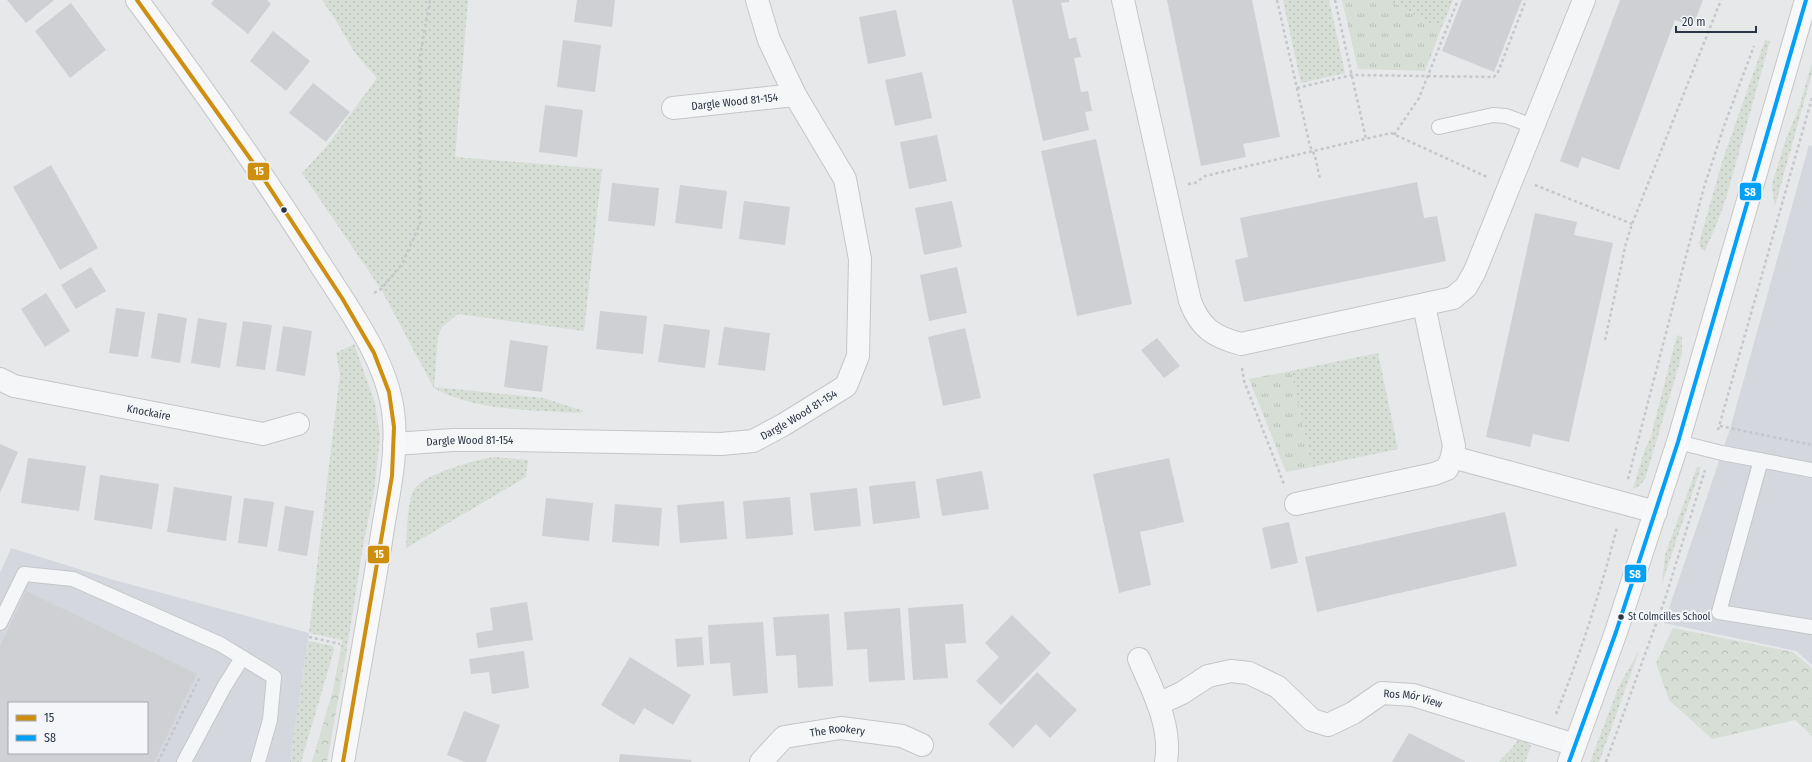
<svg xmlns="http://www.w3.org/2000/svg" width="1812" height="762" font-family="'Fira Sans Condensed',sans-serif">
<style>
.built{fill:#d4d7dd;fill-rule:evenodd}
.grass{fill:url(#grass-dots)}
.forest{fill:url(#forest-crowns)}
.park{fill:url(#park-tufts)}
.building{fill:#ced0d3;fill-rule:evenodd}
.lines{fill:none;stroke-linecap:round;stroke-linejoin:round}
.lane-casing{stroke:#c4c6c8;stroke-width:16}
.street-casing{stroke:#c4c6c8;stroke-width:24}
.secondary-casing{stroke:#c4c6c8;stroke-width:24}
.path{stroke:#c5c6ca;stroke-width:2.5;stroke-dasharray:3 3;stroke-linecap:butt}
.lane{stroke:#f5f6f7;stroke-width:14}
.street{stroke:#f5f6f7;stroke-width:22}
.secondary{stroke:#f8f8f8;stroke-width:22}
.bus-1-casing{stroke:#f4f6f9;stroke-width:7}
.bus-2-casing{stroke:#f4f6f9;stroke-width:7}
.bus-1{stroke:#ce8f0e;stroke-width:4}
.bus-2{stroke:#02a0f6;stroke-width:4}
.bus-dot{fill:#2b3445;stroke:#f4f6f9;stroke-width:1.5}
.labels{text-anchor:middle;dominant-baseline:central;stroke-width:4;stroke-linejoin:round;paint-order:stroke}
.bus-label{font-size:10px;fill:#2b3445;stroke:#f4f6f9;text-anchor:start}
.street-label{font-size:11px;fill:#2b3445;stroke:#f4f6f9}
.line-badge{stroke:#f4f6f9;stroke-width:1.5}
.badge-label{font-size:11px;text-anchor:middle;font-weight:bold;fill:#fff}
</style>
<defs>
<pattern id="grass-dots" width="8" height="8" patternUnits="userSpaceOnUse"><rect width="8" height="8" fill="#d6ded6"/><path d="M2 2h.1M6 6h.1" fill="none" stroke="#b8bfb9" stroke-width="1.8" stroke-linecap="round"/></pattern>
<pattern id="forest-crowns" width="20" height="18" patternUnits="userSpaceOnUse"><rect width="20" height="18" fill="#d6ded6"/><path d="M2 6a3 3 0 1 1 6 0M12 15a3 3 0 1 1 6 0" fill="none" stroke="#b8bfb9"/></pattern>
<pattern id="park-tufts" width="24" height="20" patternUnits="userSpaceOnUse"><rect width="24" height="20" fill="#d6ded6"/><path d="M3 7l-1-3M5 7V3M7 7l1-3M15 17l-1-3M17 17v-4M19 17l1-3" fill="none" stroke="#b8bfb9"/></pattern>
</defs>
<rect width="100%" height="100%" fill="#e6e8ea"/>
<path class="built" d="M1809 145 1812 146V665L1796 651 1664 623 1730 429Z
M11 548 114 580 309 633 290 762H0V573ZM9 703H147V753H9Z"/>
<path class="grass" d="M322 0H468L455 157 602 169 584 331 458 314 442 327 438 336 434 387 543 398 584 411 579 413C530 409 477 412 434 388L381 289 302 173 327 146 377 78 355 53 335 19Z
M1283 0H1329L1345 73 1301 83Z
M1387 0H1453L1441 29Z
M1765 40 1770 41 1727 195 1719 218 1705 251 1701 249 1699 243 1723 159Z
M1812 63V73L1775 206 1772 188 1773 180 1786 139 1799 108Z
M1677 335 1682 337V352L1679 365 1645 479 1639 486 1633 489 1644 452 1651 436Z
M354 344 375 403 380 437 374 491 363 546 346 655 340 653 342 640 309 633 340 374 336 353Z
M1378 353 1398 449 1312 467 1291 371Z
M494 457 528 460 526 477 406 548C407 534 407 498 415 488 427 473 475 460 494 457Z
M1697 467H1701L1662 583 1665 555Z
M308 641 333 646 334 650 301 762H290Z
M1639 651 1599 762H1590L1619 686Z
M1518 738 1525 740 1531 746 1525 762H1499C1505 754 1515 748 1518 738Z"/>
<path class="forest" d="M1673 628 1793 652 1812 668V736L1795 720 1712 739 1669 700 1656 663Z
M340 653 346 655 327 762H312L333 690Z"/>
<path class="park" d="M1342 0H1387L1441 29 1425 71 1358 69Z
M1291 371 1312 467 1286 472 1249 379Z"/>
<path class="building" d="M7 0H54L26 23Z
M214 0H267L271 4 248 34 211 4Z
M577 0H615L612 27 574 22Z
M1012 0H1069V2L1061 3 1069 39 1076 37 1081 57 1074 58 1081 92 1088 91 1092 111 1085 112 1089 130 1043 141Z
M1167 0H1252L1280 137 1243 144 1246 157 1201 166Z
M1462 0H1522L1494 72 1442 51Z
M1620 0H1703L1693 26 1675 20 1619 170 1582 157 1578 168 1560 161Z
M71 3 106 50 70 78 35 31Z
M896 10 906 56 868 64 859 17Z
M273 31 310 61 286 91 250 61Z
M563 40 601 45 595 92 557 87Z
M922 72 932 118 895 126 885 80Z
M313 83 350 112 326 142 289 113Z
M545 105 583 110 577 157 539 152Z
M937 135 947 181 909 189 900 142Z
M1096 139 1132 304 1077 316 1041 151Z
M51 165 98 248 60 270 13 187Z
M1417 182 1424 218 1437 216 1446 261 1244 302 1235 260 1248 257 1240 218Z
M612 183 659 188 655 226 608 221Z
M680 185 727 191 722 229 675 223Z
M744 201 790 207 785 245 739 239Z
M952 201 962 247 924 255 915 208Z
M1535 213 1577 222 1574 235 1613 243 1569 442 1533 434 1530 447 1486 437Z
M91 267 106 291 76 309 61 285Z
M957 267 967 313 929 321 920 275Z
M46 293 70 331 45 347 21 309Z
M116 308 145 312 138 357 109 353Z
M600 311 647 316 643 354 596 349Z
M158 313 187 318 180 363 151 358Z
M198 318 227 323 220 368 191 363Z
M243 321 272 325 265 370 236 366Z
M664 324 710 330 705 368 658 362Z
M283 326 312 331 305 376 276 371Z
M724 327 770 333 765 371 718 365Z
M965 328 981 398 943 406 928 337Z
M1157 338 1180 366 1164 378 1141 350Z
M510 340 548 346 542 392 504 387Z
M0 444 18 452 0 493Z
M28 458 86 466 79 511 21 503Z
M1169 458 1184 522 1140 532 1151 585 1119 593 1093 474Z
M982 471 989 509 942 516 936 479Z
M100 475 159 484 152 529 94 520Z
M915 481 920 518 873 524 869 486Z
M174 487 232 496 226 541 167 532Z
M857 488 861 526 814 531 810 493Z
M790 497 793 535 746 539 743 501Z
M244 498 274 502 267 547 238 543Z
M546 498 593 503 589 541 542 536Z
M724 501 727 539 680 543 677 505Z
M615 504 662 508 659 546 612 542Z
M285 506 314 511 307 556 278 551Z
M1505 512 1517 566 1317 612 1305 557Z
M1289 522 1298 563 1271 569 1262 528Z
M26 591 197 674 154 762H0V646ZM9 703H147V753H9Z
M527 602 533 640 478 648 476 633 493 630 490 608Z
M963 604 966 643 945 644 948 678 913 680 908 608Z
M900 608 905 680 869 682 867 649 847 650 844 612Z
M829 614 833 686 798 688 796 655 776 656 773 617Z
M1012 615 1051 653 1001 705 976 681 999 657 985 643Z
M763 622 768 693 733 696 730 663 710 664 708 625Z
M702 637 704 665 677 667 675 639Z
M524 651 529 688 492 694 489 672 471 674 469 659Z
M630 657 691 695 673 725 644 708 634 725 601 705Z
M1037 672 1077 710 1050 738 1036 724 1013 748 988 724Z
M464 711 500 725 486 762H465L447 755Z
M1409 733 1465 761V762H1392Z
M620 754 692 760 691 762H619Z"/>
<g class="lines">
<defs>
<path id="lane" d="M1439 127 1493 115 1506 116 1533 126
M1678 442 1722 453 1812 470
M1761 460 1719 612 1812 627
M0 623 24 574 73 579 220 644 274 677 270 720 258 762
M184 762 224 687 242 658"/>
<g id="street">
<path d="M1123 0 1190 301C1200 328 1214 337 1241 344L1453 298 1466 287 1475 271 1584 0"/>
<path id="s1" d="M673 108 795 95"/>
<path id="s2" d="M0 379 14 386 263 434 298 424"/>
<path id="s3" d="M394 444 453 440H513L721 444 753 441 783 425 846 386 858 356 860 259 845 179 795 95 769 40 757 0"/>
<path d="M1452 457 1656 512"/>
<path d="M1296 504 1434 474 1447 469 1452 457 1454 446 1424 306"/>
<path d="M1139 659C1153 692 1172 725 1166 762"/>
<path id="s4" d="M1158 704 1182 693 1208 676 1231 671 1249 673 1278 687 1312 720 1328 725 1353 713 1382 693 1413 695 1575 745"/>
<path id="s5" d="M761 762 784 737 841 728 902 736 922 745"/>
</g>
<path id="secondary" d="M137 0C201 86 263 174 320 264 348 308 386 359 393 411 399 454 387 499 381 541 369 615 356 688 343 762
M1569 762 1616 632 1678 442 1806 0"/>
</defs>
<use href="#lane" class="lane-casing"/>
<use href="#street" class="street-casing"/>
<use href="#secondary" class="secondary-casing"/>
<path class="path" d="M1277 0 1310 146 1315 156 1320 179
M1335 0 1366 139
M1297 88 1352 75 1494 77 1498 72 1526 0
M1394 135 1419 98 1458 0
M1188 184 1195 183 1205 176 1391 133 1487 177
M1535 185 1632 224
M374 293 381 289 402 264 420 224V56L430 0
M1605 340 1626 243 1632 224 1721 0
M1242 368 1244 381 1284 484
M1720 426 1812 445
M1718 430 1812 98
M1628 479 1704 187 1724 126 1754 46
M309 637 340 644
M1556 714C1581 653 1601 590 1617 527
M158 762 200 677
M1606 762 1665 599 1705 470"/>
<use href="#lane" class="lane"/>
<use href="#street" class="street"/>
<use href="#secondary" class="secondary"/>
<defs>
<path id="bus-1" d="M137 0 254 164 342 298 374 353 389 392 394 427 392 476 343 762"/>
<path id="bus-2" d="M1569 762 1616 632 1678 442 1806 0"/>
</defs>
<use href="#bus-1" class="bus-1-casing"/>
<use href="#bus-2" class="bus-2-casing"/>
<use href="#bus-1" class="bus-1"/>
<use href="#bus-2" class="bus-2"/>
</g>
<g class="bus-dot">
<circle cx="284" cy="210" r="3.5"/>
<circle cx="1621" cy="617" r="3.5"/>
</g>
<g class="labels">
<g class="bus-label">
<text x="1628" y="617">St Colmcilles School</text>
</g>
<g class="street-label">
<text stroke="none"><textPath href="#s1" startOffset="62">Dargle Wood 81-154</textPath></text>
<text stroke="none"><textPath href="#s2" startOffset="153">Knockaire</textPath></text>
<text stroke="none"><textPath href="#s3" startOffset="412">Dargle Wood 81-154</textPath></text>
<text stroke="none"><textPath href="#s3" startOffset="76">Dargle Wood 81-154</textPath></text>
<text stroke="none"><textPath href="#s4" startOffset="290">Ros Mór View</textPath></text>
<text stroke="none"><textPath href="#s5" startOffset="88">The Rookery</textPath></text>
</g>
</g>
<g class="line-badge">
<rect x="247" y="162" width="23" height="19" rx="4" fill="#ce8f0e"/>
<rect x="1739" y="182" width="23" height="19" rx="4" fill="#02a0f6"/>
<rect x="367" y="545" width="23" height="19" rx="4" fill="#ce8f0e"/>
<rect x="1624" y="564" width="23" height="19" rx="4" fill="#02a0f6"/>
</g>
<g class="badge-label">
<text x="259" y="175">15</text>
<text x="1750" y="196">S8</text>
<text x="379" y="558">15</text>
<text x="1635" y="578">S8</text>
</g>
<rect x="8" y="702" width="140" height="52" fill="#f4f6f9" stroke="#a4a8b1"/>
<rect x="16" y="715" width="20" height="6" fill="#ce8f0e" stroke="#a4a8b1"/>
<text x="44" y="722" font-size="12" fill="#2b3445">15</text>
<rect x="16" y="735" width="20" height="6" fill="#02a0f6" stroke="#a4a8b1"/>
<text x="44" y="742" font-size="12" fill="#2b3445">S8</text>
<path d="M1676 26v6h80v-6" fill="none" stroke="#2b3445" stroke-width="2"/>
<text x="1682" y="26" font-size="12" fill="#2b3445" stroke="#f4f6f9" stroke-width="3" paint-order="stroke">20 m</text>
</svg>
